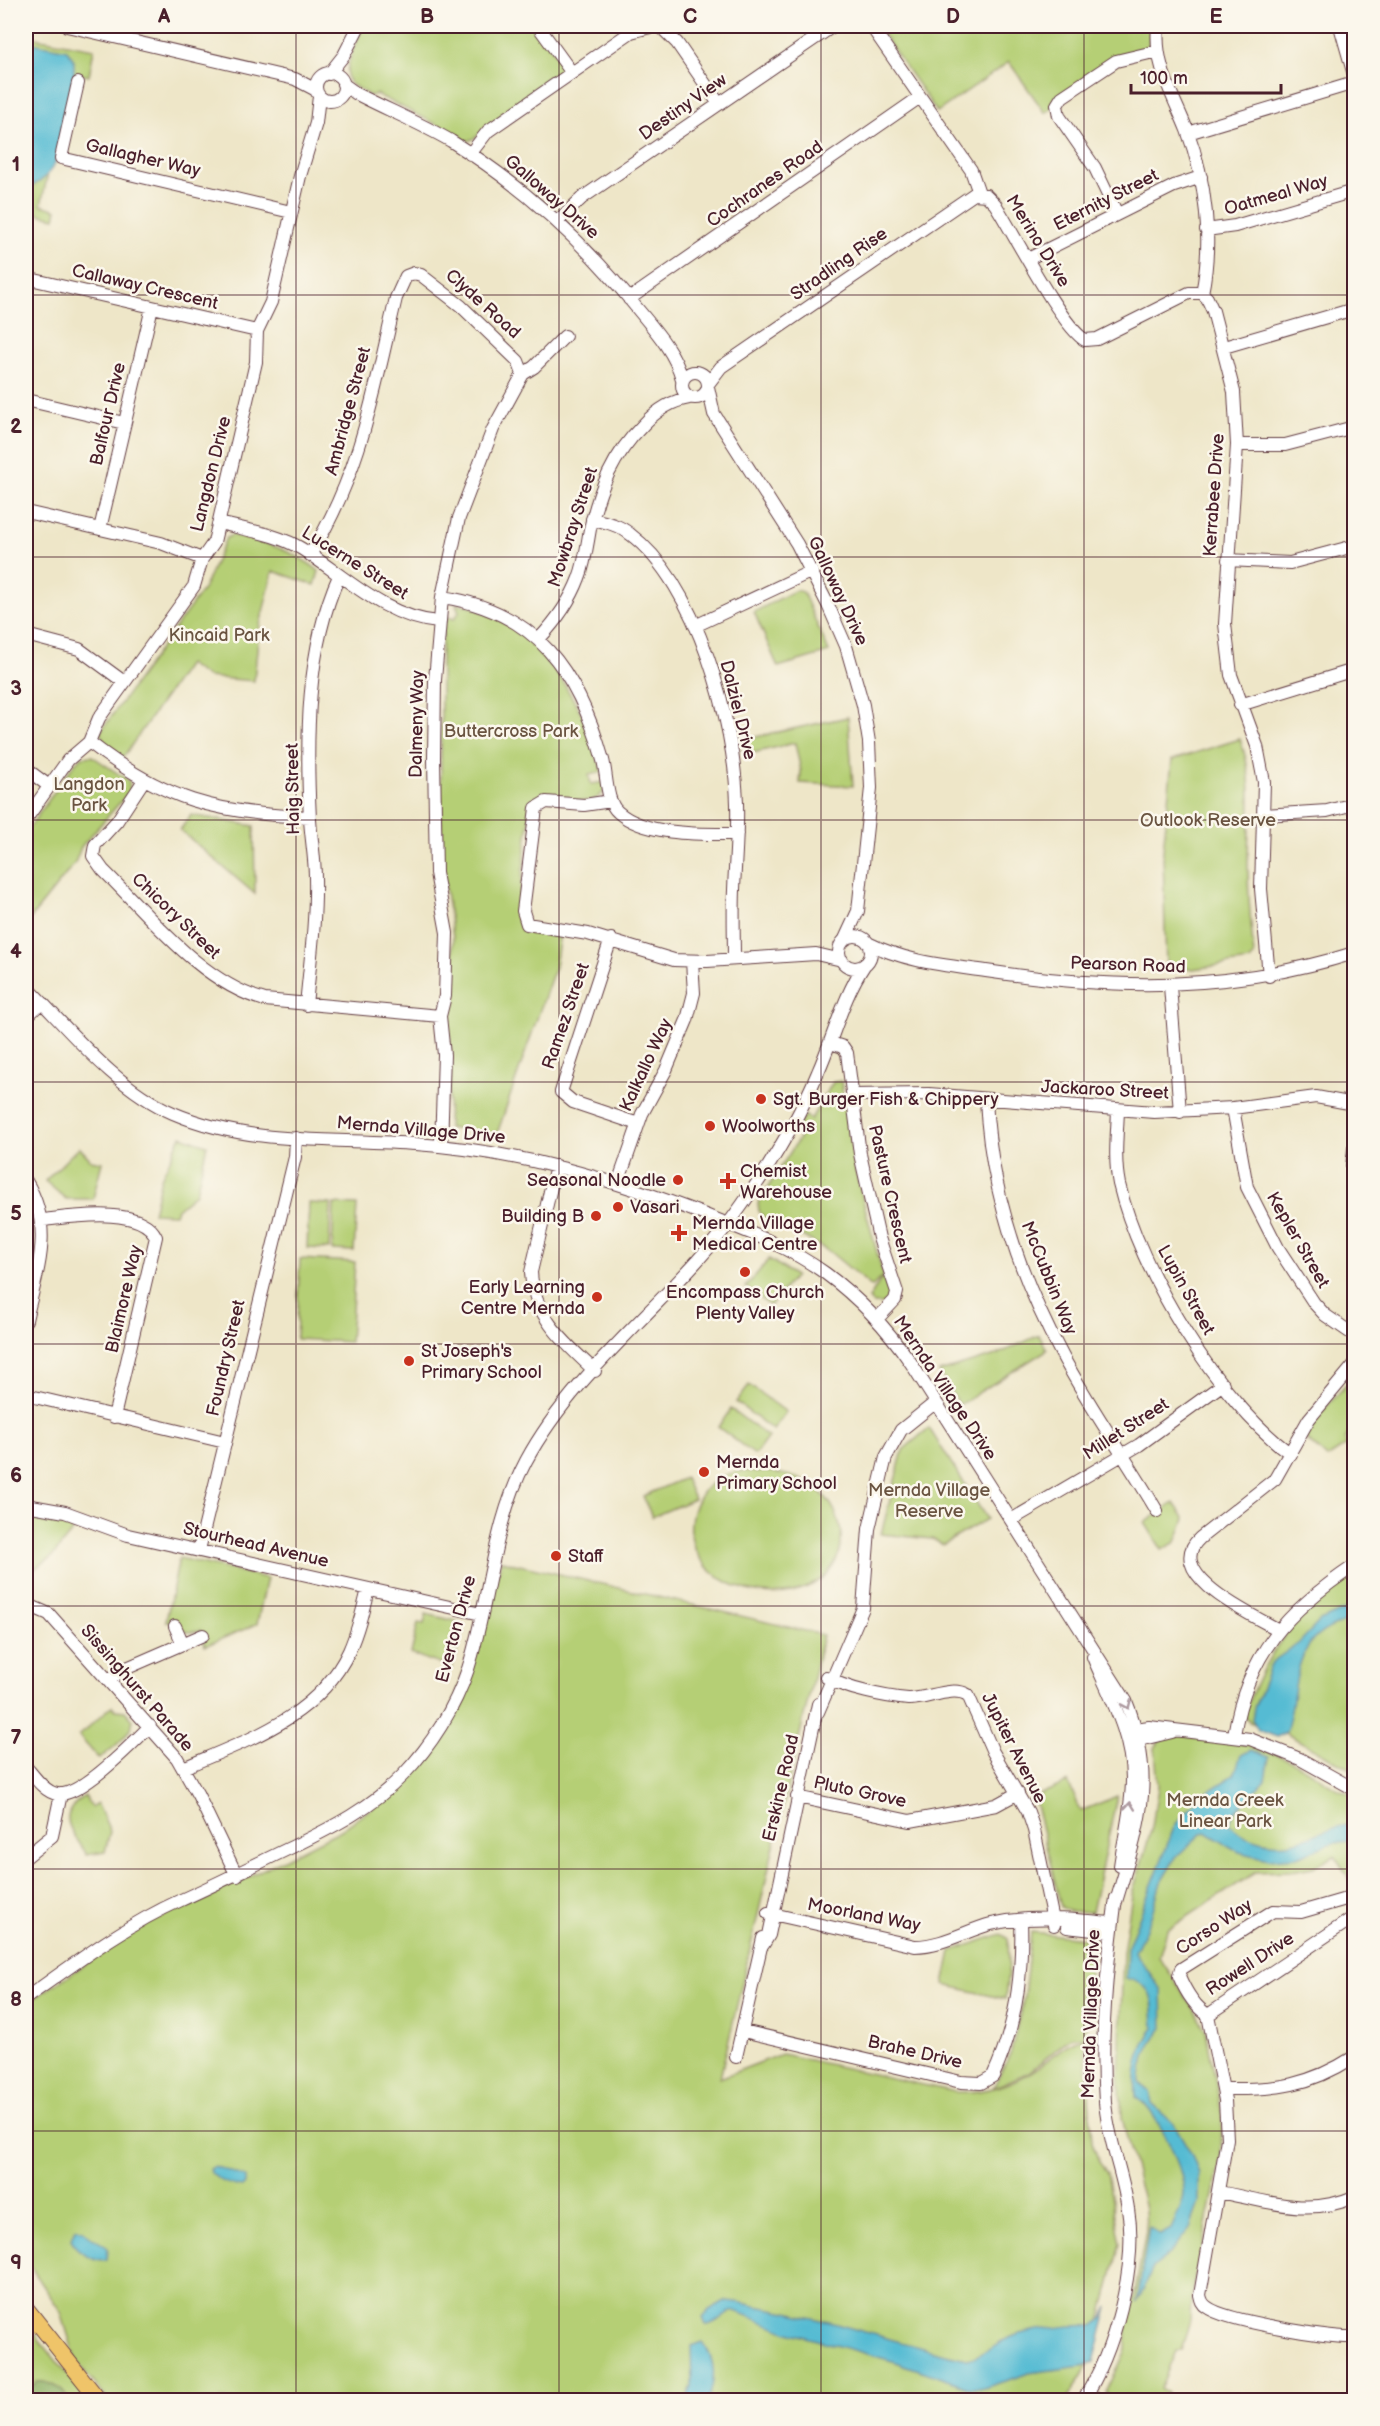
<svg xmlns="http://www.w3.org/2000/svg" width="1380" height="2426" font-family="'Balsamiq Sans',sans-serif">
<style>
.green{fill:#b5cf75;stroke:#807750;stroke-width:1.5}
.forest{fill:#90b266;stroke:#6d6848;stroke-width:1.5}
.water{fill:#55bbd3;stroke:#506d7f;stroke-width:1.5}
.lines{fill:none;stroke-linecap:round;stroke-linejoin:round}
.minor-casing{stroke:#633d43;stroke-width:14}
.major-casing{stroke:#633d43;stroke-width:17}
.minor{stroke:#fff;stroke-width:12}
.major{stroke:#efc469;stroke-width:15}
.oneway{stroke:#ae9aa0}
.grid{fill:none;stroke:#4a1f2b;stroke-width:1.5;stroke-opacity:0.55}
.poi-dot{fill:#c8321e;stroke:#fbf7ec;stroke-width:2}
.labels{text-anchor:middle;dominant-baseline:central;stroke-width:5;stroke-linejoin:round;paint-order:stroke}
.street-label{font-size:18px;fill:#4a1f2b;stroke:#fbf7ec}
.park-label{font-size:18px;fill:#6a5441;stroke:#fbf7ec}
.poi-label{font-size:18px;fill:#4a1f2b;stroke:#fbf7ec;text-anchor:start}
.neatline{fill:none;stroke:#4a1f2b;stroke-width:2}
.grid-label{font-size:20px;text-anchor:middle;font-weight:bold;fill:#4a1f2b}
</style>
<rect width="100%" height="100%" fill="#fbf7ec"/>
<filter id="ink" filterUnits="userSpaceOnUse"><feTurbulence type="fractalNoise" baseFrequency=".0167" numOctaves="2"/><feDisplacementMap in="SourceGraphic" scale="12" xChannelSelector="R" yChannelSelector="G"/><feConvolveMatrix kernelMatrix="1 2 1 2 8 2 1 2 1" color-interpolation-filters="sRGB"/></filter>
<filter id="wash" filterUnits="userSpaceOnUse"><feTurbulence type="fractalNoise" baseFrequency=".008" numOctaves="4" result="noise"/><feDisplacementMap in="SourceGraphic" scale="24" xChannelSelector="R" yChannelSelector="G"/><feGaussianBlur stdDeviation="1.35" result="paint"/><feColorMatrix in="noise" values="0 0 0 0 0 0 0 0 0 0 0 0 0 0 0 0 0 1.4 0 .05"/><feComposite in="paint" operator="in"/></filter>
<g filter="url(#wash)">
<rect width="100%" height="100%" fill="#eee6c8"/>
<path class="green" d="M363 26H532C543 39 563 56 561 74L473 139 465 142 458 139 456 134 376 94 370 96C365 92 353 87 349 82 341 71 359 37 363 26Z
M877 26H1151L1148 47 1055 98 1050 110 1045 113 1009 62 937 112Z
M30 37 94 49 89 76 70 73 41 205 57 210 55 218 26 211V39Z
M232 535C264 542 293 550 319 571L315 585 273 571 259 629 254 681 207 677 188 664 122 759 106 747 100 732 204 588 226 538Z
M796 590 803 592 829 652 778 667 754 612Z
M456 604 468 605 520 629 548 657 585 719 602 772 589 775 591 784 604 782 605 789C593 816 550 787 531 804L517 919C523 937 544 933 560 934L555 967 497 1134 448 1128 450 1036 447 1017 450 1004 453 937 441 859V651L445 616 454 619 459 612Z
M848 717 853 786 800 783 801 771 795 743 744 755 741 740Z
M1240 739C1257 786 1247 820 1248 868 1248 897 1251 927 1254 956L1250 961 1193 969H1166L1163 851 1172 760Z
M92 756 129 781 130 791 81 847 75 863 26 924V832L75 763 82 757Z
M191 815 254 826 255 894 180 830Z
M841 1081 855 1170 883 1275 872 1287 830 1252 792 1230 764 1218 759 1211 758 1203 800 1137 797 1129 804 1115 811 1119 833 1082Z
M181 1136 207 1145 196 1193 177 1209 175 1214 153 1213 161 1178Z
M79 1147 91 1160 102 1162 93 1199H66L45 1181Z
M309 1203 331 1204 329 1249 307 1248Z
M334 1204 357 1205 354 1251 332 1250Z
M300 1259 355 1262 350 1342 296 1339Z
M769 1259 795 1276 770 1306 746 1287Z
M886 1278 890 1297 883 1304H873L869 1299 881 1279Z
M1039 1335 1047 1350 959 1405 939 1372 996 1355Z
M749 1385 786 1412 773 1430 736 1402Z
M1346 1385H1354V1429L1344 1439 1347 1445 1327 1458 1305 1438 1317 1417Z
M731 1409 768 1437 755 1455 718 1427Z
M929 1428 987 1519 943 1545 932 1539 881 1534 903 1450Z
M739 1471C762 1471 785 1471 806 1482 850 1505 856 1568 805 1588 753 1609 671 1570 695 1506 703 1485 718 1476 739 1471Z
M685 1478 694 1499 652 1517 643 1496Z
M1174 1503 1185 1519 1176 1542 1162 1550 1145 1523Z
M26 1517 75 1528 52 1557 26 1574Z
M179 1558 267 1578 257 1624 205 1646 201 1630C190 1634 184 1633 178 1623L166 1621Z
M502 1561 823 1635 720 2078 782 2054 955 2092C983 2093 1007 2087 1031 2072 1049 2062 1064 2040 1085 2039L1092 2142 1099 2162 1107 2173 1120 2243 1089 2364 1067 2400H108L76 2361 61 2312 26 2260V2004L137 1930 184 1904 236 1883 341 1830 386 1798 443 1733Z
M1354 1574V1771L1285 1733 1249 1722 1244 1715C1264 1653 1299 1608 1354 1574Z
M426 1614 460 1622 463 1627 452 1668 411 1654 418 1623 424 1624Z
M112 1706 116 1710 125 1711 133 1720C129 1737 113 1748 99 1759L79 1736Z
M1175 1735C1221 1740 1254 1742 1297 1764 1317 1774 1333 1790 1354 1795V1886L1335 1856 1313 1867 1291 1871 1256 1872 1167 1930 1159 1957 1198 2015 1206 2032 1222 2114 1221 2158 1191 2299 1190 2320 1181 2351H1176L1160 2389 1167 2393 1164 2400H1117L1106 2393 1126 2350 1127 2323 1134 2299 1146 2230 1145 2209 1122 2118 1119 2075 1123 1952 1132 1895 1152 1827 1158 1787 1155 1748 1160 1740Z
M1068 1782 1081 1811 1117 1796 1092 1912 1069 1911 1061 1907 1034 1797Z
M85 1796 91 1807 97 1803 110 1831 105 1852 87 1855C72 1830 54 1816 85 1796Z
M1031 1932 1092 1939 1085 2037H1071L1029 2072 993 2088 1011 2052 1024 1997Z
M1001 1934 1008 1939 1009 1963 1005 1999 944 1985 951 1951Z
M26 2323 88 2400H26Z"/>
<path class="forest" d="M37 2382C49 2380 64 2389 68 2400H26V2390Z"/>
<path class="water" d="M32 43 67 50 74 60V74L55 163C48 176 40 184 26 188V46Z
M1354 1606V1620C1287 1633 1301 1683 1286 1732L1277 1737 1258 1730 1252 1719 1254 1708 1272 1662 1299 1643 1320 1621Z
M1251 1750 1269 1757 1265 1780 1233 1814 1230 1823C1235 1832 1244 1835 1253 1839 1297 1854 1315 1827 1354 1824V1840L1330 1844 1297 1857 1269 1859 1239 1852 1206 1832 1201 1834 1176 1857 1161 1882 1150 1920 1135 1952 1162 1991 1163 2028 1151 2043 1143 2064 1140 2083 1150 2092 1152 2104 1174 2124 1191 2153 1199 2174V2203L1190 2228 1169 2254 1153 2268 1137 2303 1149 2227 1160 2235 1171 2229C1175 2219 1184 2204 1184 2193 1184 2168 1156 2110 1136 2097 1134 2072 1138 2048 1154 2028 1152 2001 1157 1986 1126 1978L1127 1949 1175 1825 1201 1796 1234 1775 1241 1755Z
M214 2166 245 2177V2184L242 2187C231 2186 213 2179 209 2169Z
M75 2229 83 2231 108 2248 107 2259C96 2263 74 2250 71 2239Z
M725 2301C738 2301 748 2305 761 2307 831 2319 898 2344 967 2359 985 2355 997 2343 1014 2336 1029 2330 1076 2324 1093 2326L1103 2318 1108 2307 1094 2362 1083 2366 1029 2373 984 2388H971L896 2362 788 2332 735 2311C723 2313 717 2325 706 2325L703 2318 709 2310Z
M702 2342C716 2358 716 2381 708 2400H686L692 2386 691 2346Z"/>
</g>
<g filter="url(#ink)">
<g class="lines">
<defs>
<path id="minor" d="M67 26 295 79 316 90
M538 26 572 73
M660 26 677 43 719 104
M871 26 971 170 979 193
M1158 26C1154 65 1173 95 1187 130 1206 180 1213 241 1202 293L1207 298 1213 311 1234 392 1237 445 1225 624 1231 675 1257 746 1264 782 1261 889 1269 976
M1340 26 1354 75
M631 32 654 26
M316 87a14 14 0 1 1 28 0a14 14 0 1 1-28 0Z
M329 74 344 55 359 26
M78 83 61 158 291 212
M343 84 357 94C388 110 420 123 451 141 522 185 584 242 636 307 654 329 675 352 682 379
M1188 133 1354 83
M470 154 488 131 631 32 636 26
M1117 214 1095 168 1059 116 1057 105 1062 97 1116 61 1158 51
M557 222 582 198 833 26
M1206 230 1235 226 1354 191
M1028 259 1174 186 1201 177
M26 278 257 331
M629 299 920 97
M1224 347 1354 309
M682 385a13 13 0 1 1 26 0a13 13 0 1 1-26 0Z
M708 384 721 367 974 194 986 195 995 204C1013 232 1061 326 1085 340L1097 339 1189 293H1202
M708 387 714 414 797 544 828 605 846 646 863 705 869 742 871 788 858 911 845 939
M26 400 124 423
M1237 445H1285L1354 427
M26 512 161 543 202 559
M592 519C606 522 619 525 630 534 697 584 735 723 737 804 738 832 735 861 734 890 733 913 734 936 734 959
M219 523C246 530 278 534 302 549 346 577 384 617 438 622
M100 529 152 307
M310 555C361 473 374 391 396 298L406 276 414 273 421 275 461 306 518 361 523 374
M1228 560 1290 563 1354 546
M442 597C537 611 578 672 603 760 607 775 606 802 618 812 645 836 702 834 737 834
M695 626 812 571
M26 635 79 649 124 682
M539 639C556 621 570 602 579 578 585 563 587 546 590 529 599 489 613 455 643 425 656 411 670 401 689 398
M1240 705 1354 670
M89 742C163 800 217 814 310 817
M26 769 49 786
M144 780 117 821 95 845 93 856 103 870C150 916 201 983 265 1000L440 1016
M611 801 584 805 546 802 536 808 523 911 527 924 588 934 674 960 707 961 816 954 842 960
M1264 815 1327 811 1354 804
M26 819 68 760 89 742 99 718 194 586 202 559 214 542 256 362 257 331 271 302 300 176 316 123 319 96
M839 952a16 16 0 1 1 32 0a16 16 0 1 1-32 0Z
M611 939 561 1092 573 1102 638 1124
M868 943C906 962 944 965 986 971 1114 990 1230 992 1354 953
M26 986C70 1030 115 1088 173 1113 250 1146 334 1138 416 1144 518 1151 613 1179 708 1216 749 1232 789 1247 825 1273 859 1298 887 1328 911 1363L1126 1701C1158 1780 1138 1828 1115 1905
M1170 986 1180 1112
M306 1005C310 963 316 920 315 878 315 858 311 838 310 819 306 740 306 649 339 576
M26 1017 42 1002
M831 1043 843 1047 847 1053 860 1154 879 1238 897 1292 895 1300 877 1319
M852 1095 929 1094 1154 1112 1233 1108 1316 1097 1354 1104
M986 1099C990 1190 1019 1275 1062 1355 1090 1408 1126 1458 1157 1511
M1233 1108 1247 1187 1278 1248 1314 1303 1325 1315 1354 1335
M1118 1111C1117 1135 1114 1160 1119 1184 1139 1270 1219 1403 1291 1454
M441 1146 444 1055 440 1016 445 996 447 933 436 873 434 758 435 680 442 597 459 518 493 429 523 374 534 367 565 336
M1354 1148 1352 1166 1354 1180
M556 1166 531 1272C533 1316 565 1343 595 1371
M26 1181C55 1229 37 1269 26 1320
M618 1183 642 1114 666 1070 687 1020 694 993 692 961
M43 1220C71 1217 142 1205 156 1237L114 1417
M26 1395 225 1442
M26 1505 65 1512 128 1535 481 1614
M1011 1520 1139 1445 1223 1384
M199 1550 295 1157 296 1138
M26 1604 49 1614 177 1758 198 1795 237 1876
M175 1626 183 1644
M1279 1630C1256 1617 1160 1574 1200 1538L1275 1479 1309 1419 1354 1365
M1093 1657C1110 1697 1132 1735 1132 1779 1132 1809 1124 1837 1120 1866
M826 1677C845 1689 886 1697 908 1699 926 1700 952 1685 968 1695L993 1752 1028 1812 1034 1830 1054 1925
M109 1681 120 1671 203 1635
M818 1712 863 1608 869 1529 886 1457 901 1430 936 1402
M1130 1734 1136 1729 1149 1727 1250 1739 1300 1759 1354 1789
M1234 1735C1247 1654 1288 1610 1354 1566
M1133 1739 1139 1740 1172 1732
M26 1767C33 1775 44 1792 57 1794 80 1798 134 1742 150 1726
M183 1768C245 1741 318 1718 349 1651 358 1631 363 1610 368 1589
M797 1797 910 1821 996 1805 1018 1793
M26 1857 52 1836 61 1794
M768 1913 915 1946C942 1946 965 1931 991 1924 1031 1915 1071 1919 1111 1923
M1354 1917 1208 2015 1225 2100 1227 2139 1200 2295C1201 2300 1202 2304 1207 2307 1225 2321 1330 2338 1354 2337
M1067 1927 1110 1932
M763 1945 769 1935 818 1704
M26 1998C74 1964 124 1926 179 1901 217 1884 254 1865 292 1847 333 1827 371 1808 403 1775 431 1746 455 1708 468 1669 490 1600 492 1525 526 1461 578 1364 680 1295 742 1205 772 1163 798 1120 818 1072 834 1036 843 997 865 964
M1208 2015C1195 2007 1185 1990 1179 1976L1181 1969 1273 1911 1301 1912 1346 1899H1354
M743 2031 961 2082 981 2083 993 2076C1016 2027 1023 1974 1021 1920
M736 2057 763 1938
M1223 2089C1276 2090 1309 2086 1354 2057
M1219 2192C1266 2201 1309 2217 1354 2197
M1088 2393 1099 2400
M1083 2400C1114 2353 1138 2266 1128 2209 1123 2173 1108 2140 1105 2102 1100 2034 1107 1965 1116 1898"/>
<path id="major" d="M26 2308 99 2400"/>
</defs>
<use href="#minor" class="minor-casing"/>
<use href="#major" class="major-casing"/>
<use href="#minor" class="minor"/>
<use href="#major" class="major"/>
</g>
<defs><path id="oneway-chevron" d="M-2-3.5L2.5 0L-2 3.5" fill="none" stroke-width="1.6" stroke-linecap="round" stroke-linejoin="round" transform="scale(1.5)"/></defs>
<g class="oneway">
<use href="#oneway-chevron" transform="translate(1127 1705) rotate(66)"/>
<use href="#oneway-chevron" transform="translate(1130 1806) rotate(-84)"/>
</g>
</g>
<path class="grid" d="M296 26V2400M559 26V2400M821 26V2400M1084 26V2400M26 295H1354M26 557H1354M26 820H1354M26 1082H1354M26 1344H1354M26 1606H1354M26 1869H1354M26 2131H1354"/>
<g class="poi-dot">
<circle cx="761" cy="1099" r="6"/>
<circle cx="710" cy="1126" r="6"/>
<circle cx="678" cy="1180" r="6"/>
<path d="M725 1172h6v6h6v6h-6v6h-6v-6h-6v-6h6z"/>
<circle cx="618" cy="1207" r="6"/>
<circle cx="596" cy="1216" r="6"/>
<path d="M676 1224h6v6h6v6h-6v6h-6v-6h-6v-6h6z"/>
<circle cx="745" cy="1272" r="6"/>
<circle cx="597" cy="1297" r="6"/>
<circle cx="409" cy="1361" r="6"/>
<circle cx="704" cy="1472" r="6"/>
<circle cx="556" cy="1556" r="6"/>
</g>
<g class="labels">
<g class="street-label">
<text transform="translate(683 107) rotate(-35)">Destiny View</text>
<text transform="translate(143 158) rotate(13)">Gallagher Way</text>
<text transform="translate(765 184) rotate(-35)">Cochranes Road</text>
<text transform="translate(1276 195) rotate(-16)">Oatmeal Way</text>
<text transform="translate(552 197) rotate(41)">Galloway Drive</text>
<text transform="translate(1106 200) rotate(-27)">Eternity Street</text>
<text transform="translate(1038 241) rotate(58)">Merino Drive</text>
<text transform="translate(839 264) rotate(-35)">Stradling Rise</text>
<text transform="translate(145 287) rotate(13)">Callaway Crescent</text>
<text transform="translate(483 304) rotate(42)">Clyde Road</text>
<text transform="translate(348 411) rotate(-75)">Ambridge Street</text>
<text transform="translate(108 414) rotate(-77)">Balfour Drive</text>
<text transform="translate(211 474) rotate(-76)">Langdon Drive</text>
<text transform="translate(1214 495) rotate(-86)">Kerrabee Drive</text>
<text transform="translate(573 527) rotate(-72)">Mowbray Street</text>
<text transform="translate(355 563) rotate(32)">Lucerne Street</text>
<text transform="translate(838 591) rotate(65)">Galloway Drive</text>
<text transform="translate(738 710) rotate(76)">Dalziel Drive</text>
<text transform="translate(417 724) rotate(-89)">Dalmeny Way</text>
<text transform="translate(293 789) rotate(-91)">Haig Street</text>
<text transform="translate(176 916) rotate(44)">Chicory Street</text>
<text transform="translate(1128 965) rotate(2)">Pearson Road</text>
<text transform="translate(566 1016) rotate(-71)">Ramez Street</text>
<text transform="translate(646 1065) rotate(-65)">Kalkallo Way</text>
<text transform="translate(1105 1090) rotate(3)">Jackaroo Street</text>
<text transform="translate(421 1130) rotate(5)">Mernda Village Drive</text>
<text transform="translate(890 1194) rotate(77)">Pasture Crescent</text>
<text transform="translate(1298 1240) rotate(60)">Kepler Street</text>
<text transform="translate(1049 1278) rotate(68)">McCubbin Way</text>
<text transform="translate(1186 1290) rotate(61)">Lupin Street</text>
<text transform="translate(124 1299) rotate(-77)">Blaimore Way</text>
<text transform="translate(226 1358) rotate(-77)">Foundry Street</text>
<text transform="translate(945 1388) rotate(56)">Mernda Village Drive</text>
<text transform="translate(1126 1429) rotate(-33)">Millet Street</text>
<text transform="translate(256 1545) rotate(13)">Stourhead Avenue</text>
<text transform="translate(456 1629) rotate(-75)">Everton Drive</text>
<text transform="translate(137 1688) rotate(49)">Sissinghurst Parade</text>
<text transform="translate(1014 1748) rotate(63)">Jupiter Avenue</text>
<text transform="translate(781 1788) rotate(-77)">Erskine Road</text>
<text transform="translate(860 1792) rotate(12)">Pluto Grove</text>
<text transform="translate(864 1915) rotate(11)">Moorland Way</text>
<text transform="translate(1214 1927) rotate(-33)">Corso Way</text>
<text transform="translate(1250 1964) rotate(-33)">Rowell Drive</text>
<text transform="translate(1091 2014) rotate(-88)">Mernda Village Drive</text>
<text transform="translate(915 2052) rotate(13)">Brahe Drive</text>
</g>
<g class="park-label">
<text x="219" y="635">Kincaid Park</text>
<text x="511" y="731">Buttercross Park</text>
<text x="89" y="784">Langdon<tspan x="89" dy="21">Park</tspan></text>
<text x="1208" y="820">Outlook Reserve</text>
<text x="929" y="1490">Mernda Village<tspan x="929" dy="21">Reserve</tspan></text>
<text x="1225" y="1800">Mernda Creek<tspan x="1225" dy="21">Linear Park</tspan></text>
</g>
<g class="poi-label">
<text x="773" y="1099">Sgt. Burger Fish &amp; Chippery</text>
<text x="722" y="1126">Woolworths</text>
<text x="740" y="1171">Chemist<tspan x="740" dy="21">Warehouse</tspan></text>
<text x="666" y="1180" text-anchor="end">Seasonal Noodle</text>
<text x="630" y="1207">Vasari</text>
<text x="584" y="1216" text-anchor="end">Building B</text>
<text x="692" y="1223">Mernda Village<tspan x="692" dy="21">Medical Centre</tspan></text>
<text x="585" y="1287" text-anchor="end">Early Learning<tspan x="585" dy="21">Centre Mernda</tspan></text>
<text x="745" y="1292" text-anchor="middle">Encompass Church<tspan x="745" dy="21">Plenty Valley</tspan></text>
<text x="421" y="1351">St Joseph's<tspan x="421" dy="21">Primary School</tspan></text>
<text x="716" y="1462">Mernda<tspan x="716" dy="21">Primary School</tspan></text>
<text x="568" y="1556">Staff</text>
</g>
</g>
<rect width="1380" height="2426" fill="none" stroke="#fbf7ec" stroke-width="66"/>
<path d="M1131 84v9h150v-9" fill="none" stroke="#4a1f2b" stroke-width="3"/>
<text x="1140" y="84" font-size="18" fill="#4a1f2b" stroke="#fbf7ec" stroke-width="4.5" paint-order="stroke">100 m</text>
<rect x="33" y="33" width="1314" height="2360" class="neatline"/>
<g class="grid-label">
<text x="164" y="23">A</text>
<text x="427" y="23">B</text>
<text x="690" y="23">C</text>
<text x="953" y="23">D</text>
<text x="1216" y="23">E</text>
<text x="16" y="171">1</text>
<text x="16" y="433">2</text>
<text x="16" y="695">3</text>
<text x="16" y="958">4</text>
<text x="16" y="1220">5</text>
<text x="16" y="1482">6</text>
<text x="16" y="1744">7</text>
<text x="16" y="2006">8</text>
<text x="16" y="2269">9</text>
</g>
</svg>
